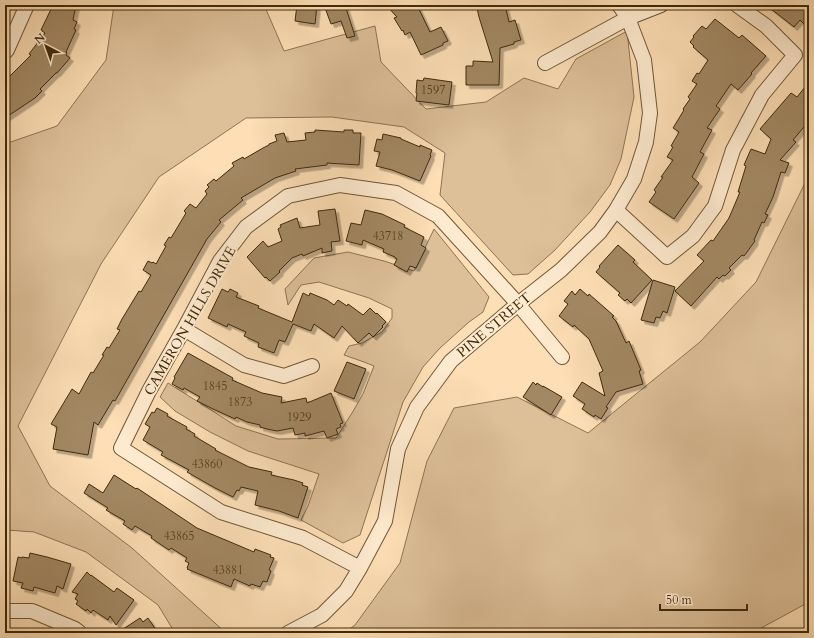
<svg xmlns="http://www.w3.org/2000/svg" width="814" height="638" font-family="Cardo,serif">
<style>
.green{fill:#ddbf98;stroke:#8e7452}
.building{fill:#a28863;stroke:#402a0b;filter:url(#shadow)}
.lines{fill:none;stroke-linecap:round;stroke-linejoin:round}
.minor-casing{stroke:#6f5736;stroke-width:16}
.minor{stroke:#feeacf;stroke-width:14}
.labels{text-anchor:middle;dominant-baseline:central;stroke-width:4;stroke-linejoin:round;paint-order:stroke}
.number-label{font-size:12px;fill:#584221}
.street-label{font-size:14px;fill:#402a0b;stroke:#feeacf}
</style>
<defs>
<filter id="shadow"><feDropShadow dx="3.5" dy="3.5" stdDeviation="0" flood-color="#0004"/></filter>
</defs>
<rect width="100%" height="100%" fill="#fddeb5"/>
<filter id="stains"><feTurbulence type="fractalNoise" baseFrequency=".005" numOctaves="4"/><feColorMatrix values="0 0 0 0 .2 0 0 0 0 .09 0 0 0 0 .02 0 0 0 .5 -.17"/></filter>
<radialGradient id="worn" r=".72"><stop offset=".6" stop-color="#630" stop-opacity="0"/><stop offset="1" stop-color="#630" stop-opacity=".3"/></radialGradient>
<path class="green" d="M114 5H265V7L284 51 375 26 381 62 426 109 486 102 524 78 558 89 576 59 627 31 634 97 621 159 610 185 590 212 555 250 528 274 513 275 440 195 445 153 404 127 332 117 246 118 159 177 101 264 18 426 50 486 132 548 226 633H175L158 605 86 552 34 532 7 530 5 533V144L57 126 106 60Z
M809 175V602L752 633H344L355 625 400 563 427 461 454 408 517 397 588 433 700 342 756 282Z
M434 229 489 297 483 312 469 322 440 348 423 367 403 402 360 535 343 543 301 520 308 506 319 474 248 451 210 432 175 411 160 397 168 383 208 408 236 426 278 439 336 438 352 413 363 394 374 366 364 362 344 355 349 346 362 343 382 332 392 318V309L369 298 319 282 301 285 288 305 285 289 314 258 348 252 384 261 414 271Z"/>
<path class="building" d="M53 5H76L73 20 77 22 74 29 76 30 66 52 67 53 66 55 70 58 57 73H56L40 89 42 91 35 98 5 118V81L31 55 29 54 45 33 42 31V30H41Z
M297 5H317L315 24 295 21Z
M324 5H345L355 36 347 38 341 21 331 24Z
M386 5H417L430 32 441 27 448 41 443 43V45L421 55 410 32 405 35 403 30 402 31 394 18 397 17Z
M482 5H505L509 22 515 20 521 40 514 42V44L500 48 499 85H466V66H473V61L493 62 479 17 477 8 482 7Z
M766 5H809V17L804 24 800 20 794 27Z
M715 19 739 38 742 35 766 56 751 73 752 74 738 90 731 84 716 106 720 109 707 128 712 130 700 152 704 154 692 177 699 183 674 219 649 202 656 192 654 190 663 177H661L673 160 667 157 673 147 671 146 679 132 673 128 684 110 683 109 690 99 688 97 697 84 692 81 697 73 699 74 708 60 693 47 694 46 690 42 694 37 693 36 702 26 706 29Z
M424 78 452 82 449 105 416 101 417 93H416L417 80 423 81Z
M809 82V121L793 140 796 142 780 160 789 163 785 173 781 172 773 197 765 214 768 215 764 223 762 222 754 240 755 241 744 256 742 255 729 268 731 270 725 276 723 275 719 279 717 277 691 306 675 291 704 261 697 255 711 240 713 241 729 218 740 192H738L746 166 744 165 751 149 765 154 771 139 760 129 791 93 797 97Z
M315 130 344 132V130H353V133H361L359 165 327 163V165L295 169 296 171 275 178 241 198 243 200 219 220 221 222 207 239 115 401 113 400 98 425 94 422 88 455 53 449 57 427 51 424 72 389 79 394 91 372 93 373 104 355H102L107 347 109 348 120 330 117 329 122 319 139 291 141 292 151 275 143 270 148 261 152 263 153 262 156 264 166 246 164 245 169 237 171 238 186 213 184 211 190 204 196 208 207 194 205 191 209 187 207 185 214 179 216 181 234 166 232 163 243 157 244 159 263 148 269 145V144L277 141 275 135 284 133 287 142 306 140 305 133 315 132Z
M383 134 401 138V139L420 147V145L432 150 430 155 431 156 420 181 392 170 376 166 380 152 374 151 377 139 382 140Z
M335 209 340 241 331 242 332 251 322 253V248L303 256 302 254 292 258 279 271 280 272 270 281 266 277 265 278 247 257 263 241 268 247 282 241 278 229 281 227 280 225 297 218 300 228 320 225 318 211Z
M365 210 382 214 405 225 404 227 424 237 421 245 426 248 416 268 410 266 407 272 394 265 397 259 395 258V257L383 252 384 249 363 240 362 245 346 241 351 223 361 225Z
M618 245 635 260 633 262 652 280 631 303 627 299 625 301 618 295 620 293 596 272 600 267 599 266Z
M653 280 675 287 667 313 663 311 660 318 656 317 654 323 641 320Z
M222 289 228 292 230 289 238 293 236 297 259 306 258 308 292 322 303 293 309 296 310 293 327 300 334 305 338 300 347 306 348 304 363 315 370 308 376 314 377 313 386 322 382 326 383 327 373 337 369 333 358 343 342 326 334 338 314 324 311 331 293 324 285 342 279 340 274 353 258 347 259 343 244 336 246 332 228 324 227 327 208 318Z
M580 289 588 296 589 294 614 316 612 317 616 321 626 343 629 341 641 370 639 371 643 384 616 392 606 407 608 408 601 419 595 415 594 417 582 409 585 404 573 396 582 382 605 396 599 373 603 371 589 339 574 325 573 327 559 316 568 304 564 301 572 291 575 295Z
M188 353 233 378 232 380 262 393 282 397 281 403 306 398 307 403 331 393 343 423 340 424 341 427 336 429 338 434 327 438 324 431 305 436V433L295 435 293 428 277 431 267 429 260 427V425L247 422 236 417 235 419 213 409 197 401 200 397 184 388 183 390 172 384 175 378 174 377Z
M347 362 366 369 354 399 334 391Z
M533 382 536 385 537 383 543 387V386L562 397 551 415 523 397Z
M157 408 168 414 167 416 187 427 186 429 195 434 194 436 216 449 215 450 249 467 272 472 271 475 294 480 303 483 302 485 308 487 298 518 279 511 255 505 258 491 241 487 239 491 237 490 233 497 215 488 187 472 189 470 161 455 163 452 143 440 150 427 145 424 152 412 154 413Z
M114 475 136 489 137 488 197 528 254 552 255 549 271 555 270 557 274 558 269 570 271 571 267 582 263 581 260 587 251 584 250 586 234 579 231 587 187 569 188 568H187L189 563 185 561 187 558 171 548 169 550 151 538 152 536 135 526 132 530 123 524 125 521 106 510 108 508 84 493 89 484 103 493Z
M30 553 47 557 71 564 63 589 57 586 55 593 34 587 33 591 21 588 23 583 13 581 18 557 22 558V557L29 558Z
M87 572 91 576V575L114 592 117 588 134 600 116 625 110 616 108 620 93 610 91 613 87 609 86 611 76 604 78 601 75 599 78 594 72 592Z
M140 618 143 622 148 618 158 633H117Z"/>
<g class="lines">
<defs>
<path id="minor" d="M5 52 7 50 27 5
M545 63 628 18 661 5
M616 210 667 257 693 236 715 206 733 150 762 95 795 55 766 26 737 5
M184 329 244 365 284 376 312 366
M360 568 303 538 221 512 121 448 149 391 184 329 220 261 246 227 288 196 340 185 396 193 438 216 518 304 562 357
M5 611H32L75 629 80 633
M288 633 322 615 346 591 360 568 385 521 398 449 417 407 451 361 518 304 561 270 600 232 616 210 634 179 646 142 650 113 644 60 628 18 619 5"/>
</defs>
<use href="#minor" class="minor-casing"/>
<use href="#minor" class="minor"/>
</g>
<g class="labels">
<g class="number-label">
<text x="433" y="90">1597</text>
<text x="388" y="236">43718</text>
<text x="215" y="386">1845</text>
<text x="240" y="402">1873</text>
<text x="299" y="417">1929</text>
<text x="207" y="464">43860</text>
<text x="179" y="536">43865</text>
<text x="228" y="570">43881</text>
</g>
<g class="street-label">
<text transform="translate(190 321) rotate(-60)">CAMERON HILLS DRIVE</text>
<text transform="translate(494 325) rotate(-40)">PINE STREET</text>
</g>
</g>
<rect width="814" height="638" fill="none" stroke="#fddeb5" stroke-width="20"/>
<rect x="6" y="6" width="802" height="626" fill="none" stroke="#402a0b" stroke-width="2"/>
<rect x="10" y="10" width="794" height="618" fill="none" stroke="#402a0b"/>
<g transform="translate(46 46) rotate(319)" stroke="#feeacf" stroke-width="3" paint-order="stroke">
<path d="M0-3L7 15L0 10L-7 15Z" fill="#402a0b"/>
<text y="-6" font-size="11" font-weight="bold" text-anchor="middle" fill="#402a0b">N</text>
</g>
<path d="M660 604v6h87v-6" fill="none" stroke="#402a0b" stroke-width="2"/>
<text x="666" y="604" font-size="12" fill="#402a0b" stroke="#feeacf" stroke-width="3" paint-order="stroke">50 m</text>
<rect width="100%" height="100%" filter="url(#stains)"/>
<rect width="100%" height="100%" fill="url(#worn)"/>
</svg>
